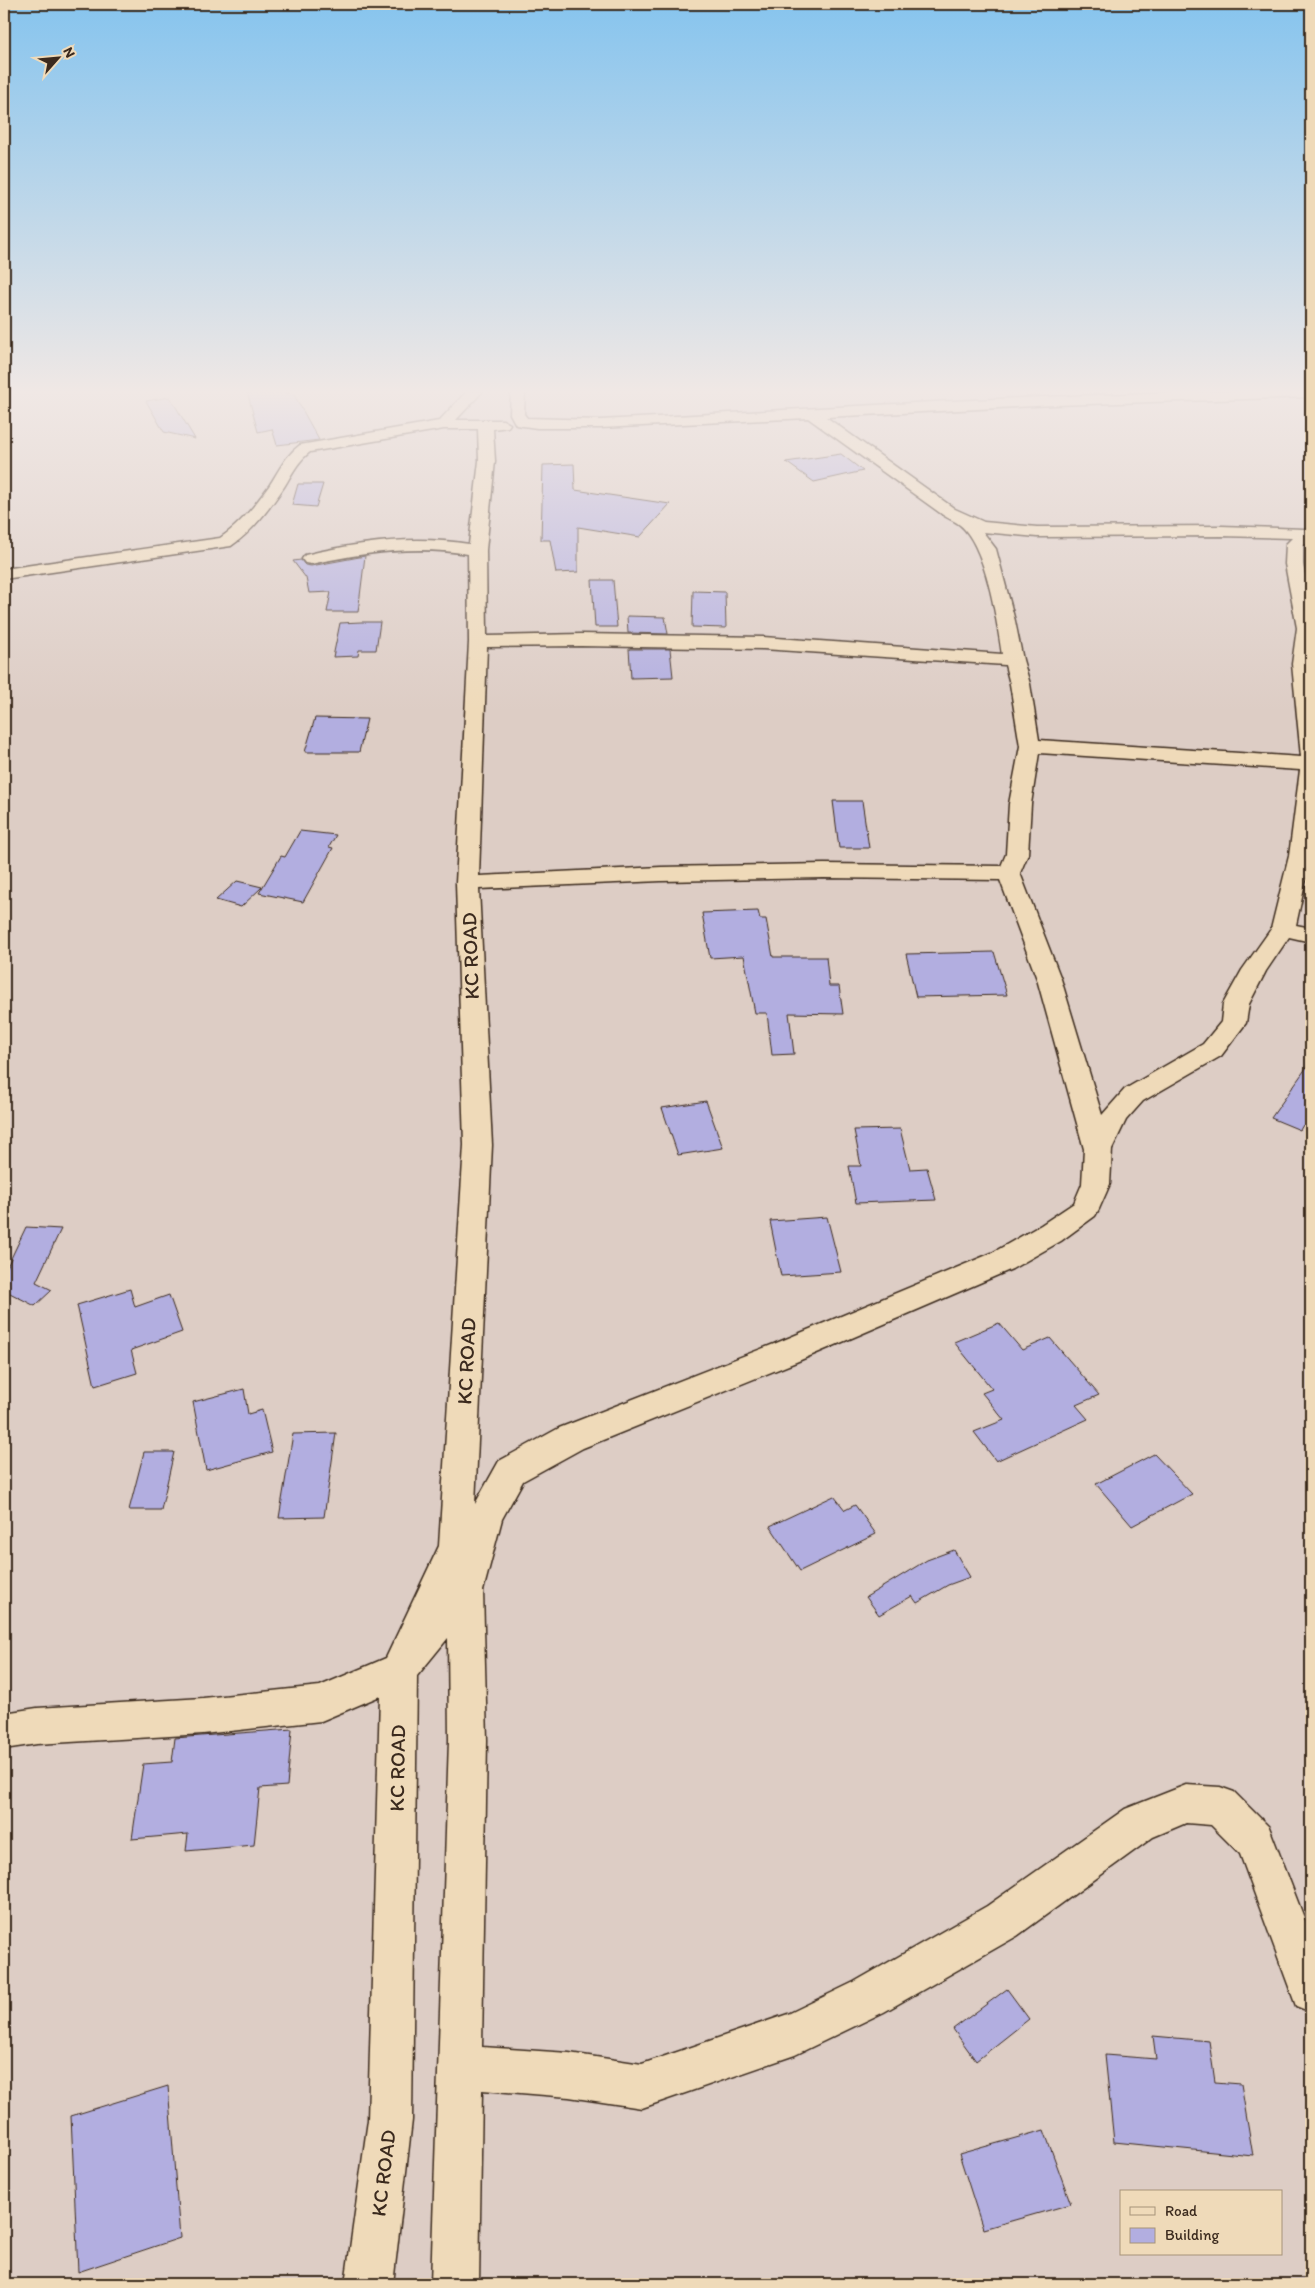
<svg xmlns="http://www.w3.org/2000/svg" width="1315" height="2288" font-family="Itim,sans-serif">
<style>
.building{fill:#b2aee0;stroke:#3b2a1e}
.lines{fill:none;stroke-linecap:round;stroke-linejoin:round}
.street-casing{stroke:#3b2a1e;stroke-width:3}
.street{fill:#efdab9;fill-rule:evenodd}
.labels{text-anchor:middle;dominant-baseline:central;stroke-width:4;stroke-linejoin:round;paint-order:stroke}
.street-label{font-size:21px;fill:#3b2a1e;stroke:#efdab9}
</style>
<rect width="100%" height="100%" fill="#ddcdc5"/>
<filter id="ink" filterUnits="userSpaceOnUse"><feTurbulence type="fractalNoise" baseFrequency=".02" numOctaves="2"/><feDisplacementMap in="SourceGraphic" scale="10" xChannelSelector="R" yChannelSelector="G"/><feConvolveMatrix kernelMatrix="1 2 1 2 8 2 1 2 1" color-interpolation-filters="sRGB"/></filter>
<g filter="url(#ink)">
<path class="building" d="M247 391H286L287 394 293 393 319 440 277 445 272 429 258 432Z
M170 397 195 439 164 432 146 401Z
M841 454 863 471 814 482 786 462Z
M574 464 575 490 670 504 640 537 578 527V572L556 573 550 540H541L543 465Z
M298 484H323L316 507 292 505Z
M365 556 358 612H327L331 592 309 593 306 578 293 561 301 560 305 565 311 566Z
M592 580H613L617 627H595Z
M693 591 725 592 726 628 692 627Z
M627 616 665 617 668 634 628 633Z
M361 622H380L376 650H359L358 656 333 657 340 623Z
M629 649H670L673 677 631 678Z
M315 718 367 719 359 752H305Z
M833 801H862L869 848H839Z
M300 831 336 835 329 847 333 848 303 902 259 893 281 856 285 857Z
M237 881 262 887 241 907 216 900Z
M758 911 760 919H766L773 957H826L829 986H839L843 1014 789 1013 794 1054 772 1055 767 1013H755L744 956 710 958 702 913Z
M994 952 1007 995 916 997 906 954Z
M1311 1061V1129L1303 1125 1300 1130 1271 1118Z
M706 1101 723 1148 678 1155 662 1108Z
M900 1129 910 1169 927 1168 936 1200 856 1203 849 1166H861L854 1130Z
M827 1217 841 1272 781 1276 770 1221Z
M26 1227 61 1229 36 1282 52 1290 35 1306 4 1290V1273Z
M130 1289 135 1307 169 1295 182 1332 131 1350 137 1373 95 1386 77 1305Z
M999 1323 1022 1350 1050 1338 1099 1395 1076 1405 1088 1419 996 1461 974 1432 1004 1420 982 1393 992 1389 954 1342Z
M244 1389 248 1414 262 1410 272 1452 206 1470 193 1402Z
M336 1433 324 1517 279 1518 293 1434Z
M144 1452H174L161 1510H129Z
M1154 1454 1192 1494 1132 1526 1096 1484Z
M834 1496 845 1510 855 1505 876 1534 800 1571 770 1526Z
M954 1550 970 1577 948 1585 917 1603 912 1596 879 1615 866 1597 927 1560Z
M292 1729 287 1786 260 1788 254 1845 186 1851 188 1834 132 1839 143 1764 172 1762 175 1738Z
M1007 1989 1029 2019 976 2061 953 2029Z
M1153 2036 1209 2041 1215 2082 1241 2084 1253 2156 1114 2142 1105 2055 1156 2059Z
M168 2086 180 2238 78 2272 71 2116Z
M1044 2130 1071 2204 983 2229 959 2154Z"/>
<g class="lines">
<defs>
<path id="street" d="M467 391H483L456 420H503L510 424 508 427 493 429 495 461 486 550 487 636 581 634 763 637 1002 654C997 621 986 546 960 525 955 521 949 519 943 515L808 418 600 428H537L516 425 510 414 511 391H525L524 414 527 418 600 420C837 408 1074 391 1311 391V397L1055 405 826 417 955 509 984 522 1037 527 1222 526 1304 529 1311 527V540L1303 546V564L1311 608V856L1296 925 1311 928V942L1289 937 1266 971 1249 1004 1246 1023 1221 1056 1143 1101 1126 1120 1112 1149 1110 1184 1099 1209 1095 1216 1061 1241 1012 1269 796 1362 583 1448 523 1481 502 1519 483 1591 487 1740 482 2047 569 2053 642 2064 788 2014 854 1982 987 1906 1125 1809 1186 1785 1220 1787 1234 1792 1269 1827 1311 1936V2012L1296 2006 1240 1854 1211 1825 1186 1823 1153 1837 1017 1936 884 2012 795 2055 642 2108 569 2097 482 2090 479 2284H431L449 1740 448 1638 417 1676 412 2120 393 2284H345L368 2120 380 1696 321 1721 203 1734 37 1744 4 1749V1713L37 1708 203 1698 320 1686 386 1658 439 1546 464 1145 456 883 469 642 468 554C415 545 364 553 311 564L305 563 302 559 305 555C359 542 414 535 469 544L479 461 478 429H444L310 452C298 461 292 474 284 487 269 509 253 531 231 546L4 579V569L220 538C240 525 255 505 269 486 279 471 285 456 300 445L439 421ZM983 532 1037 537 1222 536 1292 538 1286 544 1285 564 1297 628 1292 664 1301 757 1039 740 1030 684 1023 660 1015 621 996 549ZM581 646 763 649 1005 665 1010 684 1020 746 1009 804 1006 854 1001 866 824 864 661 867 479 876 487 647ZM1039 753 1300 770 1289 856 1271 929 1242 970 1223 1004 1221 1022 1203 1044 1125 1089 1102 1115 1061 979 1020 873 1028 854 1031 804ZM824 878 1000 880 1037 979 1084 1149 1082 1184 1074 1203 1041 1225 992 1253 774 1344 559 1428 499 1461 475 1504 492 1145 479 889 661 881Z"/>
</defs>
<use href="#street" class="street-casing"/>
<use href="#street" class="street"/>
</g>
</g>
<linearGradient id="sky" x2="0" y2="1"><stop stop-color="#86c4ee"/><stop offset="0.55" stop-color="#f0e8e5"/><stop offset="1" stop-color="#f0e8e5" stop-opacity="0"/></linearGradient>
<rect width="1315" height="712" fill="url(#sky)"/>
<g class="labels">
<g class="street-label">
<text transform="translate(470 956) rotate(-92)">KC ROAD</text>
<text transform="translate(466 1361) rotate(-87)">KC ROAD</text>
<text transform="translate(397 1768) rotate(-89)">KC ROAD</text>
<text transform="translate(383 2173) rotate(-83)">KC ROAD</text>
</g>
</g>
<rect width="1315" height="2288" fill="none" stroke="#efdab9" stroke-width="20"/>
<rect x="10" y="10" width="1295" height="2268" fill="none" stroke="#3b2a1e" stroke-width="2" filter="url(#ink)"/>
<rect x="1120" y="2190" width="162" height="65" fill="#efdab9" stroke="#a7947b"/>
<rect x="1130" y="2207" width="25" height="8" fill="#efdab9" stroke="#a7947b"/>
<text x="1165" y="2216" font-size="15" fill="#3b2a1e">Road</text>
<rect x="1130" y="2228" width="25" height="15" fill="#b2aee0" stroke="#a7947b"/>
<text x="1165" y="2240" font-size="15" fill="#3b2a1e">Building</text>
<g transform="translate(58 58) rotate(63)" stroke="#efdab9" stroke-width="4" paint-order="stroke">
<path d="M0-4L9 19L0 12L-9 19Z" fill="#3b2a1e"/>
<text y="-8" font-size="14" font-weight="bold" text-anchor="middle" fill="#3b2a1e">N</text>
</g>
</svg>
